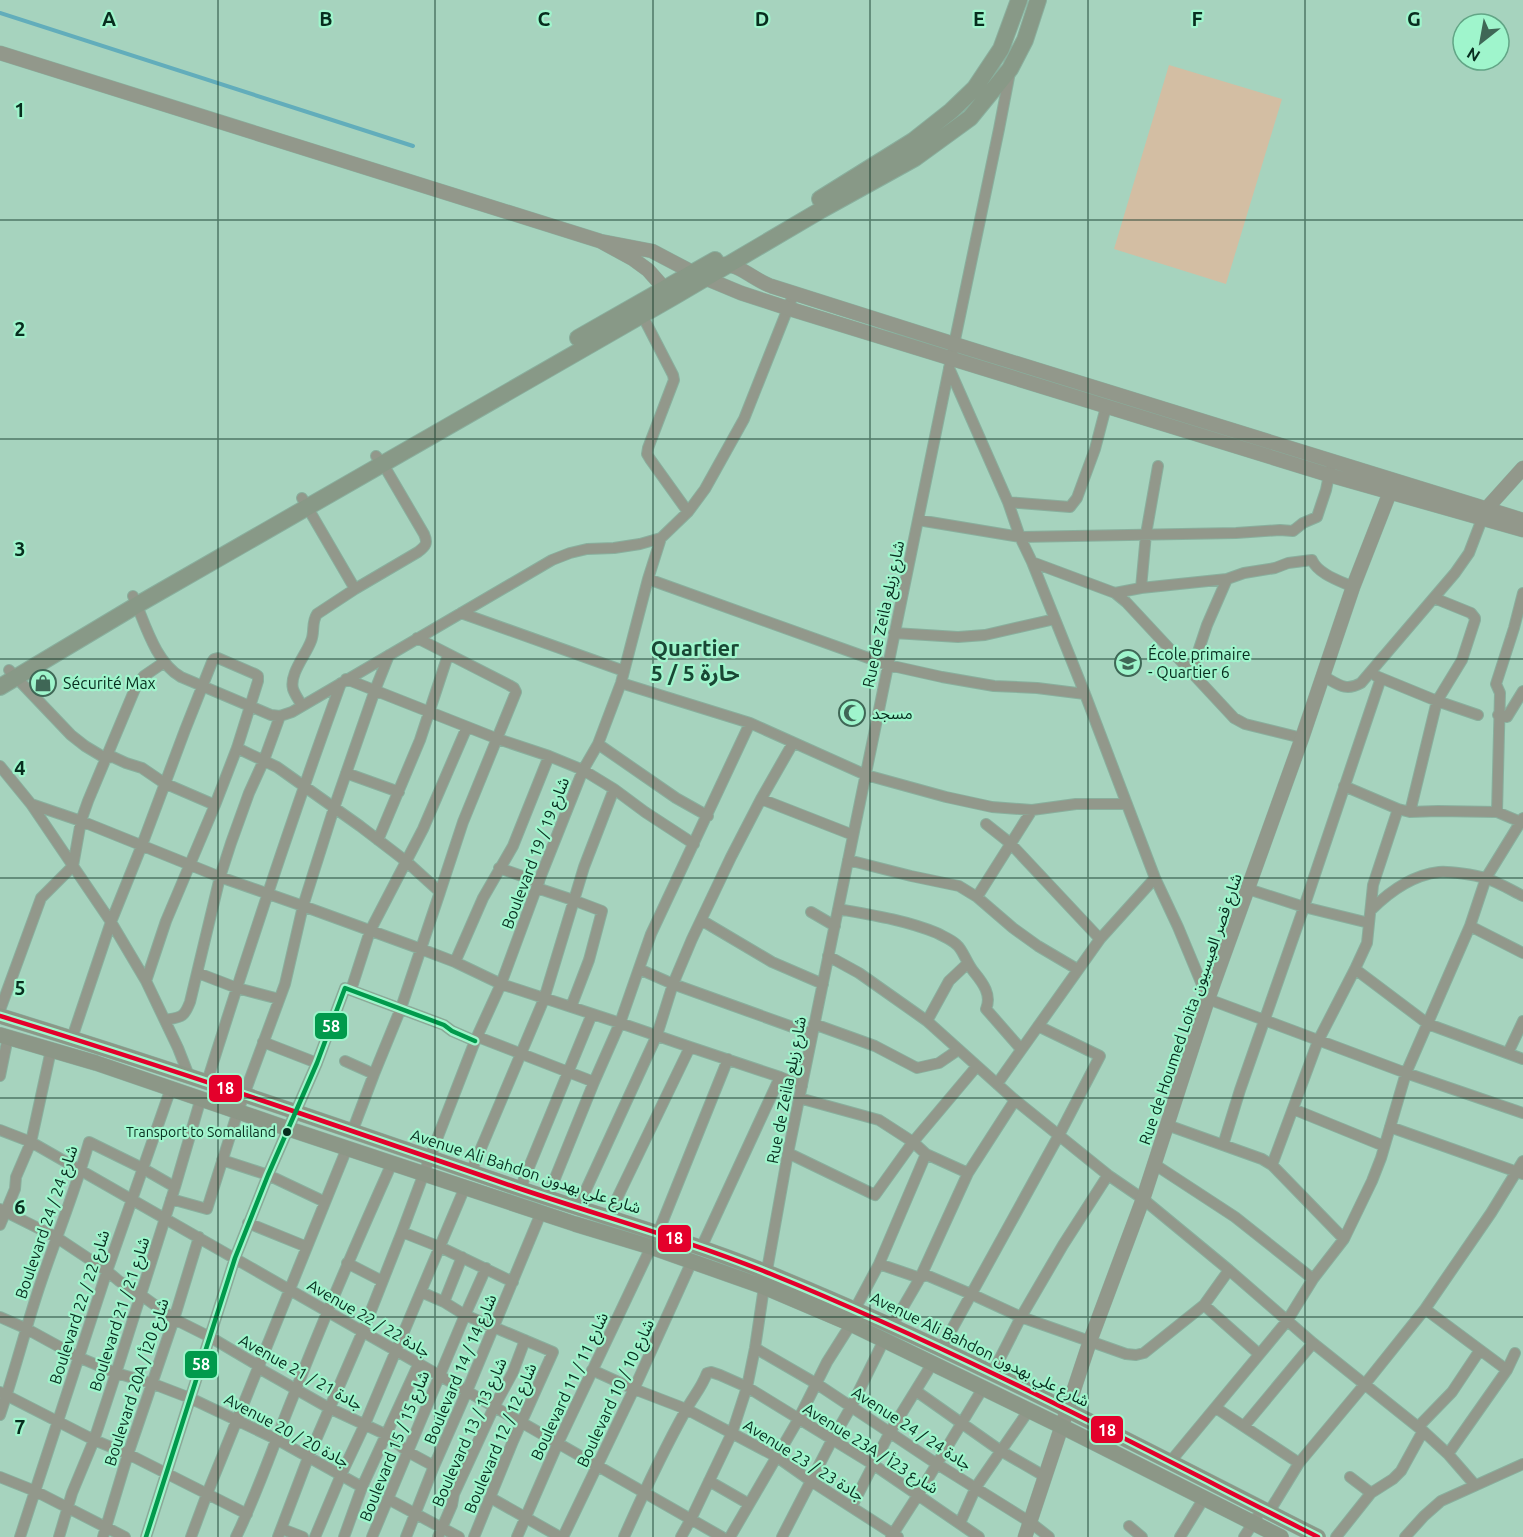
<svg xmlns="http://www.w3.org/2000/svg" width="1523" height="1537" font-family="Ubuntu,'Noto Sans Arabic',sans-serif">
<style>
.green{fill:#d3bea3}
.lines{fill:none;stroke-linecap:round;stroke-linejoin:round}
.stream{stroke:#62adbb;stroke-width:4}
.minor-casing{stroke:#89af9d;stroke-width:12}
.tertiary-casing{stroke:#89af9d;stroke-width:15}
.secondary-casing{stroke:#89af9d;stroke-width:16}
.primary-casing{stroke:#89af9d;stroke-width:18}
.minor{stroke:#92988b;stroke-width:10}
.tertiary{stroke:#92988b;stroke-width:14}
.secondary{stroke:#8c9787;stroke-width:15}
.primary{stroke:#889987;stroke-width:16}
.bus-1-casing{stroke:#9ff5cc;stroke-width:9}
.bus-2-casing{stroke:#9ff5cc;stroke-width:9}
.bus-1{stroke:#e4002b;stroke-width:4.5}
.bus-2{stroke:#019a4c;stroke-width:4.5}
.grid{fill:none;stroke:#072d1e;stroke-width:1.5;stroke-opacity:0.55}
.bus-dot{fill:#072d1e;stroke:#9ff5cc;stroke-width:2}
.labels{text-anchor:middle;dominant-baseline:central;stroke-width:4.5;stroke-linejoin:round;paint-order:stroke}
.bus-label{font-size:14px;fill:#072d1e;stroke:#9ff5cc;text-anchor:end}
.street-label{font-size:16px;fill:#072d1e;stroke:#9ff5cc}
.poi-label{font-size:16px;fill:#072d1e;stroke:#9ff5cc;text-anchor:start}
.district-label{font-size:22px;font-weight:bold;fill:#194734;stroke:#9ff5cc}
.grid-label{font-size:20px;text-anchor:middle;font-weight:bold;fill:#072d1e;stroke:#9ff5cc;stroke-width:4.5;stroke-linejoin:round;paint-order:stroke}
.line-badge{stroke:#9ff5cc;stroke-width:2}
.badge-label{font-size:16px;text-anchor:middle;font-weight:bold;fill:#fff}
</style>
<rect width="100%" height="100%" fill="#a6d3be"/>
<path class="green" d="M1169 65 1282 99 1226 284 1114 249Z"/>
<g class="lines">
<path class="stream" d="M0 13 413 146"/>
<defs>
<path id="minor" d="M640 311 673 375 674 380 648 448 647 454 650 459 688 512
M949 368 1008 502 1020 537 1032 562 1085 694 1155 878 1178 927 1208 999 1406 1073 1523 1113
M302 498 355 589
M1008 502 1070 507 1077 498 1095 449 1106 407
M918 520 1020 537 1236 533 1280 530 1293 531 1303 523 1317 517 1326 490 1330 470
M1032 562 1115 593 1126 602 1234 718 1245 724 1302 738
M648 579 888 665 942 677 994 686 1037 688 1085 694
M1141 588 1146 534 1158 466
M1115 593 1141 588 1227 579 1244 573 1275 568 1288 563 1312 560C1318 574 1340 581 1353 587
M133 596C145 623 155 662 181 677L271 715 280 716 292 712 552 560 570 553 587 549 614 548 640 544 661 538 688 512 705 489 744 419 794 293
M461 613 624 671
M894 633 958 637 985 635 1055 619
M417 638 509 685 514 688 516 692 463 822 440 892
M9 670 71 735 85 746 105 758 113 757 126 763 142 768 164 783 215 805
M1191 673 1207 625 1227 579
M1323 676C1338 684 1345 692 1361 683L1455 573 1469 553 1482 519
M1376 676 1437 701 1478 715
M346 679 498 739 549 756 583 770 614 789 645 812 694 844
M621 683 750 723 866 775 946 797 992 807 1032 810 1076 804H1127
M302 706C299 700 295 695 293 689 289 674 306 655 311 641 315 632 311 623 317 614L355 589 418 552C426 546 428 543 424 534L383 464 376 456
M1498 715 1507 717 1523 691
M598 744 676 798 708 816
M237 748 277 767 360 826 407 862 440 892 401 1008 374 1074 352 1132
M0 766 31 804 111 922 146 981 178 1048 189 1076
M346 773 399 792
M1344 786 1398 809 1410 812 1438 811 1497 812 1523 823
M761 799 853 835
M31 804 81 821 220 877 303 906 421 949 455 962 501 984 620 1023 690 1047 780 1077 802 1086
M1410 812 1437 701 1462 660 1475 620V618L1471 613 1434 598
M1497 812 1500 693 1496 684 1514 628 1523 593
M986 824 1010 843 1100 939
M378 840 420 740 448 655
M848 860 911 876 959 886 977 897 1013 928 1038 946 1077 969
M499 868 539 882
M537 888 573 900 602 911 589 960 571 1007
M1248 889 1304 907 1369 923
M977 897 1032 810
M838 909C872 915 905 920 937 933 944 937 951 939 957 945 963 950 967 964 974 972 983 983 992 995 986 1009L1021 1049
M1371 910C1389 892 1413 875 1439 872 1449 871 1475 875 1485 878 1498 882 1511 890 1523 896
M811 912 835 926
M701 920 772 962 823 984
M1470 926 1523 953
M828 956 859 973 927 1021 1015 1100 1108 1175 1143 1199 1229 1270 1313 1343 1423 1431 1448 1454 1475 1485
M455 962 483 898 513 846 549 756
M639 969 673 984 812 1034
M1355 969 1428 1024 1523 1059
M198 973 237 988 279 999
M351 990 370 931 423 829 467 727
M0 1010 41 898 73 866 81 821 88 801 137 684 144 676 163 663
M165 1020C181 1017 184 1018 190 1002L220 877 231 843 249 793 264 760 280 716
M927 1021 949 981 967 964
M814 1024 875 1046 917 1068 939 1063 958 1050
M478 1037 594 1082
M72 1038 111 922 142 845 185 730 212 662 214 659 218 658 255 674 258 676V681L237 748 215 805 166 921 146 981
M263 1042 317 1063
M1508 1053 1523 1021
M345 1061 374 1074
M0 1076 8 1037
M207 1082C249 948 293 815 341 683
M997 1084 1100 939 1155 878
M1293 1109 1384 1146
M1167 1125 1262 1159 1272 1165 1344 1239
M1390 1127 1523 1174
M0 1130 31 1142 722 1537
M1223 1145 1240 1090 1304 907 1381 678
M788 1153 875 1195 913 1142 879 1120 799 1098
M926 1154 968 1173
M222 1160 268 1175 325 1202
M1154 1164 1235 1217 1313 1279
M1272 1165 1318 1041 1355 969 1367 943 1373 885 1398 809
M471 1172 544 999 584 867 614 789
M520 1189 592 1014
M547 1198 594 1082 620 1023 651 934 750 723
M171 1199 207 1209 238 1111 285 984 303 906 334 808 375 690 389 655
M578 1207 657 1035 673 984 692 939 731 857 761 799 793 743
M0 1209 56 1237 107 1271 119 1281 141 1295 174 1319 210 1337 259 1366 262 1370 329 1408 387 1435 408 1452 434 1466
M608 1217 690 1047
M248 1223 307 1247
M0 1225 15 1189 16 1177 31 1142 51 1050
M402 1232 440 1247 513 1282
M658 1233 728 1059
M701 1248 780 1077
M347 1263 382 1281
M879 1264 920 1278 926 1275 971 1294 1021 1317 1126 1354 1136 1355 1144 1353 1204 1305 1229 1270
M421 1292 444 1302 465 1315 553 1352 513 1441 474 1537
M444 1302 462 1257
M1204 1305 1259 1354
M855 1309 879 1264 926 1154 913 1142 977 1066
M1425 1309 1507 1370
M0 1317 25 1328 78 1357 116 1373 151 1383 190 1398 276 1439 362 1487
M892 1326 920 1278 968 1173 1015 1100
M755 1348 817 1384 937 1464 1030 1522 1049 1537
M941 1349 1059 1135 1100 1056 1038 1026
M592 1370 634 1389 686 1409 777 1457 811 1481 898 1537
M992 1374 1021 1317 1063 1245 1108 1175
M916 1391 1001 1451 1046 1477
M0 1392 94 1440 128 1454 247 1514
M1216 1408 1299 1463
M0 1415C15 1371 26 1326 41 1282 57 1235 76 1189 89 1142L142 1168 175 1187
M1244 1426 1313 1343
M1418 1427 1452 1392 1480 1350
M1448 1454 1507 1370 1515 1353
M1170 1462 1287 1321 1313 1279 1344 1239 1372 1181 1381 1158 1406 1073 1470 926 1486 878 1523 818
M0 1477 35 1491 125 1537
M1350 1477 1371 1493
M709 1481 749 1504
M491 1498 560 1537
M388 1499 459 1537
M852 1506 890 1432 932 1364
M1269 1512 1299 1463 1365 1384 1425 1309 1491 1213 1523 1161
M960 1523 976 1487 1029 1410
M1129 1526 1142 1537
M282 1529 303 1537
M20 1537 107 1271 171 1088
M59 1537 72 1493 94 1440 116 1373 175 1187 201 1098
M103 1537 128 1454 174 1319 199 1237
M146 1537 235 1258 268 1175 317 1063 345 988 444 1025 452 1031 475 1041
M191 1537 207 1494 347 1148
M236 1537C259 1490 275 1440 295 1392 325 1315 358 1239 392 1163
M278 1537 308 1458 363 1331 402 1232 430 1157 475 1041 501 984 542 873 583 770 598 744 621 683 648 579 661 538
M315 1537 341 1475 365 1424 465 1187
M344 1537 362 1487 419 1363
M372 1537 465 1315 486 1268
M406 1537 434 1466 467 1391 541 1213
M438 1537 452 1505 454 1494 494 1407 513 1372 525 1340
M517 1537 558 1443 651 1247
M563 1537 634 1389 692 1261
M624 1537C643 1494 663 1451 686 1410 693 1397 702 1387 707 1373L711 1372 720 1375 747 1387 874 1465 979 1537
M681 1537 691 1519 732 1433 747 1387 755 1348 764 1287 788 1153 951 359 999 129 1010 72
M730 1537 798 1420 827 1362 851 1324
M782 1537 832 1440 851 1407 884 1340
M891 1537 918 1495 983 1388
M1180 1537 1204 1498
M1244 1537 1257 1517
M1336 1537 1371 1493 1393 1479 1401 1471 1423 1431
M1405 1537 1424 1516 1441 1501 1523 1464"/>
<path id="tertiary" d="M0 53 600 241 652 251 692 272 689 280
M600 241 633 259 648 270 664 288 674 289
M720 264C738 263 754 280 771 286L954 344 1523 520
M704 272 705 278 741 293 787 308 1329 475 1523 530
M1484 514 1487 508 1523 468
M1025 1537 1090 1341 1143 1199 1208 999 1302 738 1353 587 1392 487"/>
<path id="secondary" d="M0 1016C173 1069 344 1128 515 1187 600 1216 688 1240 771 1274 958 1350 1138 1446 1318 1537
M0 1035 96 1063 289 1129 575 1224 651 1247 764 1287 851 1324 983 1388 1061 1426 1281 1537"/>
<path id="primary" d="M820 199 913 141 951 111 975 88 1001 49 1019 0
M578 338 715 260
M0 687 137 605 675 296 821 210 915 158 970 118 1010 69 1025 40 1038 0"/>
</defs>
<use href="#minor" class="minor-casing"/>
<use href="#tertiary" class="tertiary-casing"/>
<use href="#secondary" class="secondary-casing"/>
<use href="#primary" class="primary-casing"/>
<use href="#minor" class="minor"/>
<use href="#tertiary" class="tertiary"/>
<use href="#secondary" class="secondary"/>
<use href="#primary" class="primary"/>
<defs>
<path id="bus-1" d="M0 1016C173 1069 344 1128 515 1187 600 1216 688 1240 771 1274 958 1350 1138 1446 1318 1537"/>
<path id="bus-2" d="M146 1537 235 1258 268 1175 317 1063 345 988 444 1025 452 1031 475 1041"/>
</defs>
<use href="#bus-1" class="bus-1-casing"/>
<use href="#bus-2" class="bus-2-casing"/>
<use href="#bus-1" class="bus-1"/>
<use href="#bus-2" class="bus-2"/>
</g>
<path class="grid" d="M218 0V1537M435 0V1537M653 0V1537M870 0V1537M1088 0V1537M1305 0V1537M0 220H1523M0 439H1523M0 659H1523M0 878H1523M0 1098H1523M0 1317H1523"/>
<defs>
<symbol id="school-ring" viewBox="-11 -11 22 22"><circle r="9.5" fill="#9ff5cc" stroke="#3f6756" stroke-width="1.5"/><path d="M0-5L7-2L0 1L-7-2ZM-4 1L0 2.5L4 1V4Q0 6-4 4Z" fill="#3f6756"/></symbol>
<symbol id="shop-ring" viewBox="-11 -11 22 22"><circle r="9.5" fill="#9ff5cc" stroke="#3f6756" stroke-width="1.5"/><path d="M-5-2.5h2.3a2.7 3.5 0 0 1 5.4 0H5L5.5 6h-11ZM-1.5-2.5h3a1.5 2.3 0 0 0-3 0Z" fill="#3f6756"/></symbol>
<symbol id="mosque-ring" viewBox="-11 -11 22 22"><circle r="9.5" fill="#9ff5cc" stroke="#3f6756" stroke-width="1.5"/><path d="M3.5-4.9A6 6 0 1 0 3.5 4.9A5 5 0 1 1 3.5-4.9Z" fill="#3f6756"/></symbol>
</defs>
<g fill-rule="evenodd">
<use href="#school-ring" x="1113" y="648" width="30" height="30"/>
<use href="#shop-ring" x="28" y="668" width="30" height="30"/>
<use href="#mosque-ring" x="837" y="698" width="30" height="30"/>
</g>
<circle class="bus-dot" cx="287" cy="1132" r="5"/>
<g class="labels">
<g class="bus-label">
<text x="276" y="1132">Transport to Somaliland</text>
</g>
<g class="street-label">
<text transform="translate(883 614) rotate(-78)">Rue de Zeila شارع زيلع</text>
<text transform="translate(535 853) rotate(-69)">Boulevard 19 / شارع 19</text>
<text transform="translate(1190 1009) rotate(-71)">Rue de Houmed Loita شارع قصر العيسيون</text>
<text transform="translate(786 1090) rotate(-79)">Rue de Zeila شارع زيلع</text>
<text transform="translate(526 1171) rotate(18)">Avenue Ali Bahdon شارع علي بهدون</text>
<text transform="translate(46 1222) rotate(-71)">Boulevard 24 / شارع 24</text>
<text transform="translate(79 1307) rotate(-72)">Boulevard 22 / شارع 22</text>
<text transform="translate(119 1314) rotate(-72)">Boulevard 21 / شارع 21</text>
<text transform="translate(369 1318) rotate(30)">Avenue 22 / جادة 22</text>
<text transform="translate(980 1349) rotate(26)">Avenue Ali Bahdon شارع علي بهدون</text>
<text transform="translate(460 1369) rotate(-67)">Boulevard 14 / شارع 14</text>
<text transform="translate(301 1372) rotate(29)">Avenue 21 / جادة 21</text>
<text transform="translate(136 1382) rotate(-72)">Boulevard 20A / شارع 20أ</text>
<text transform="translate(569 1386) rotate(-65)">Boulevard 11 / شارع 11</text>
<text transform="translate(615 1393) rotate(-65)">Boulevard 10 / شارع 10</text>
<text transform="translate(912 1428) rotate(33)">Avenue 24 / جادة 24</text>
<text transform="translate(287 1430) rotate(28)">Avenue 20 / جادة 20</text>
<text transform="translate(469 1432) rotate(-66)">Boulevard 13 / شارع 13</text>
<text transform="translate(500 1438) rotate(-67)">Boulevard 12 / شارع 12</text>
<text transform="translate(394 1446) rotate(-68)">Boulevard 15 / شارع 15</text>
<text transform="translate(871 1448) rotate(32)">Avenue 23A / شارع 23أ</text>
<text transform="translate(804 1460) rotate(32)">Avenue 23 / جادة 23</text>
</g>
<g class="poi-label">
<text x="1148" y="654">École primaire<tspan x="1148" dy="18">- Quartier 6</tspan></text>
<text x="63" y="683">Sécurité Max</text>
<text x="872" y="713">مسجد</text>
</g>
<g class="district-label">
<text x="695" y="647">Quartier<tspan x="695" dy="25">5 / حارة 5</tspan></text>
</g>
</g>
<g class="grid-label">
<text x="109" y="26">A</text>
<text x="326" y="26">B</text>
<text x="544" y="26">C</text>
<text x="762" y="26">D</text>
<text x="979" y="26">E</text>
<text x="1197" y="26">F</text>
<text x="1414" y="26">G</text>
<text x="20" y="117">1</text>
<text x="20" y="336">2</text>
<text x="20" y="556">3</text>
<text x="20" y="775">4</text>
<text x="20" y="995">5</text>
<text x="20" y="1214">6</text>
<text x="20" y="1434">7</text>
</g>
<g class="line-badge">
<rect x="314" y="1012" width="34" height="28" rx="6" fill="#019a4c"/>
<rect x="208" y="1074" width="35" height="29" rx="6" fill="#e4002b"/>
<rect x="657" y="1224" width="35" height="29" rx="6" fill="#e4002b"/>
<rect x="184" y="1350" width="34" height="29" rx="6" fill="#019a4c"/>
<rect x="1090" y="1415" width="34" height="29" rx="6" fill="#e4002b"/>
</g>
<g class="badge-label">
<text x="331" y="1032">58</text>
<text x="225" y="1094">18</text>
<text x="674" y="1244">18</text>
<text x="201" y="1370">58</text>
<text x="1107" y="1436">18</text>
</g>
<g transform="translate(1481 42) rotate(211)"><circle r="28" fill="#9ff5cc" stroke="#62a586" stroke-width="1.5"/>
<path d="M0-4.5L10 22L0 15L-10 22Z" fill="#3f6756"/>
<text y="-9" font-size="16" font-weight="bold" text-anchor="middle" fill="#072d1e">N</text>
</g>
</svg>
